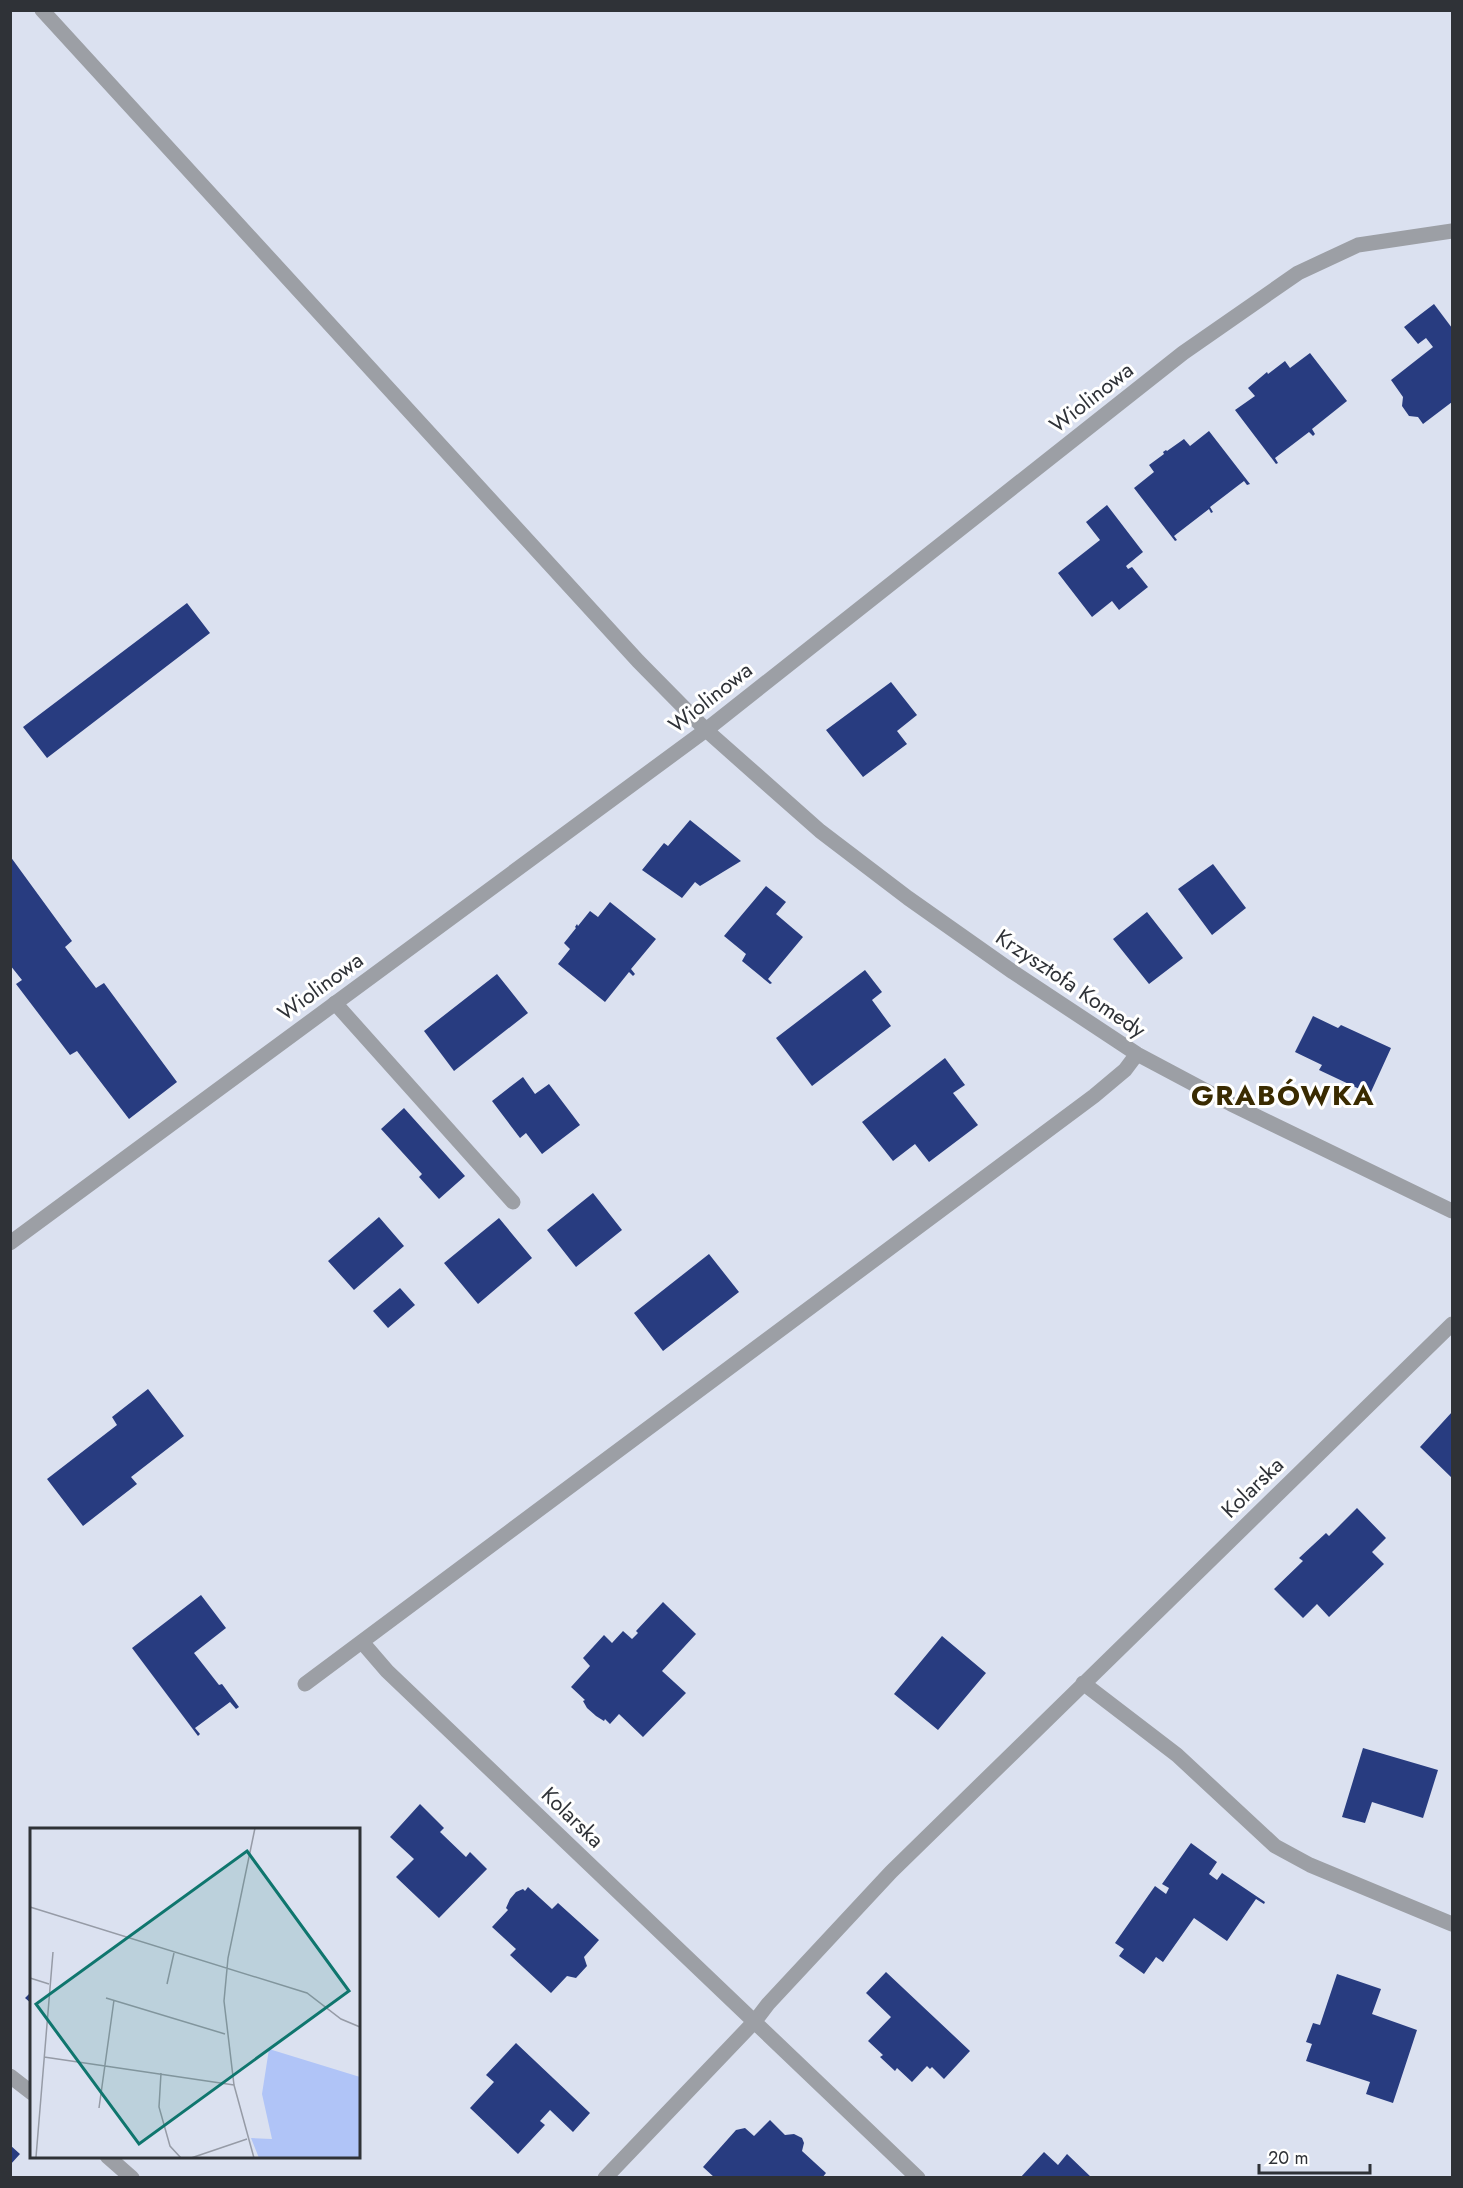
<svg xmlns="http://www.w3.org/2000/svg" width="1463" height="2188" font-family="Jost,sans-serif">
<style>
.building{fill:#283c80}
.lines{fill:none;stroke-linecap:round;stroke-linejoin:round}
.service{stroke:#9c9fa5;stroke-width:15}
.minor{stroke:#9c9fa5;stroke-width:15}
.labels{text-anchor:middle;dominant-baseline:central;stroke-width:6;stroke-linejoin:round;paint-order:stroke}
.street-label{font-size:22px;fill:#2f3237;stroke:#fff}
.district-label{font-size:28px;font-weight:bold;letter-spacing:1.5px;fill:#3a2b01;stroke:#fff}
.inset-road{fill:none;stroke:#969ba6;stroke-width:1.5}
.view{fill:#0f766e;fill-opacity:0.15;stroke:#0f766e;stroke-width:3}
.inset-edge{fill:none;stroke:#2f3237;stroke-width:3}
</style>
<rect width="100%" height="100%" fill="#dbe1f0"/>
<path class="building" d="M1434 304 1452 328V402L1423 424 1418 417 1409 416 1402 406 1403 397 1391 380 1433 347 1426 338 1418 344 1404 327Z
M1310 353 1347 401 1312 429 1315 434 1313 436 1309 432 1275 458 1278 463 1276 464 1235 410 1255 396 1248 388 1267 372 1268 374 1285 361 1290 368Z
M1209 431 1250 484 1247 485 1244 481 1210 507 1213 512 1211 513 1209 509 1174 536 1177 540 1175 541 1134 488 1154 472 1149 465 1164 454 1163 452 1166 450 1167 451 1184 439 1190 446Z
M1107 505 1143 552 1126 566 1128 569 1132 567 1148 587 1119 610 1112 601 1092 617 1058 573 1100 540 1086 522Z
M187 603 210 633 47 758 23 727Z
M891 682 917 715 897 731 907 744 863 777 826 730Z
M690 820 741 861 700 886 695 882 682 898 642 870 664 843 668 846Z
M10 856 72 941 65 947 96 988 104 983 177 1082 129 1119 77 1051 70 1055 16 984 22 980 10 965Z
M1213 864 1246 908 1212 935 1178 889Z
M766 886 786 902 776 914 803 937 768 979 772 983 770 984 742 961 746 954 724 936Z
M610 902 656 939 631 969 635 974 633 976 629 972 605 1002 558 964 570 949 564 943 576 928 575 927 577 924 578 926 590 911 598 917Z
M1147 912 1183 958 1149 984 1113 939Z
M865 970 882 992 872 1000 891 1026 812 1086 776 1038Z
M497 974 528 1013 454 1071 424 1031Z
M1313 1016 1338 1028 1341 1025 1391 1048 1370 1094 1319 1070 1322 1065 1295 1052Z
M945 1058 965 1085 953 1093 978 1125 929 1162 915 1144 893 1161 862 1122Z
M523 1077 535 1094 549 1084 580 1125 542 1154 526 1133 520 1138 492 1101Z
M404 1108 465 1176 439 1199 419 1177 422 1174 381 1129Z
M593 1193 622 1230 576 1267 547 1230Z
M379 1217 404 1246 354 1290 328 1261Z
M499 1218 532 1258 478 1304 444 1263Z
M709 1254 739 1292 663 1351 634 1313Z
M400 1288 415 1305 388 1328 373 1311Z
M148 1389 184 1436 131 1477 137 1484 83 1526 47 1479 117 1425 112 1417Z
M1452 1412V1478L1420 1447Z
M1357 1508 1386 1538 1372 1552 1384 1564 1329 1617 1317 1604 1303 1618 1274 1589 1303 1561 1299 1558 1326 1533 1329 1536Z
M201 1595 226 1628 194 1653 219 1685 222 1684 239 1707 236 1709 230 1702 195 1728 200 1734 198 1736 132 1648Z
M663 1602 696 1634 662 1671 686 1693 643 1737 619 1714 610 1724 605 1719 604 1721 596 1716 587 1708 583 1701 585 1700 571 1687 590 1666 583 1658 604 1635 612 1643 623 1631 632 1639 638 1633 636 1631Z
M942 1636 986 1673 938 1730 894 1694Z
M1363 1748 1438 1770 1423 1818 1372 1802 1365 1823 1342 1817Z
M420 1804 444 1828 440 1832 466 1857 470 1852 487 1869 439 1918 396 1877 414 1859 390 1837Z
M1191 1843 1217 1862 1209 1874 1217 1880 1222 1873 1265 1902 1264 1904 1256 1899 1227 1941 1194 1918 1163 1962 1156 1957 1144 1974 1119 1956 1124 1949 1115 1943 1155 1886 1166 1894 1169 1888 1162 1884Z
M528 1887 552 1909 558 1903 599 1940 584 1957 587 1966 576 1978 567 1976 551 1993 510 1955 516 1949 492 1927 508 1910 506 1908 510 1899 516 1892 523 1889 525 1891Z
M886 1972 970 2051 944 2079 932 2067 930 2069 927 2066 912 2082 897 2068 895 2071 880 2057 883 2055 868 2041 891 2017 866 1993Z
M1337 1974 1381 1989 1372 2014 1417 2030 1393 2103 1366 2094 1370 2082 1306 2061 1312 2044 1306 2042 1313 2023 1320 2025Z
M32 1991V2004L25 1998Z
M516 2043 590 2113 573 2132 550 2110 540 2121 545 2125 518 2154 470 2108 494 2082 486 2075Z
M770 2120 785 2135 794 2134 802 2138 804 2143 802 2151 826 2173 822 2178H715L703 2167 736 2130 745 2128 754 2136Z
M10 2145 20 2154 10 2165Z
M1044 2152 1058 2165 1067 2154 1092 2178H1020Z"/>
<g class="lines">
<path class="service" d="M335 1003 513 1202"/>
<path class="minor" d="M42 10 638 661 706 730 820 831 908 898 1013 972 1137 1054 1231 1104 1452 1211
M10 1243 706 730 1183 353 1298 273 1358 245 1452 231
M362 1642 387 1671 918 2178
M1083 1683 1177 1755 1275 1846 1310 1865 1452 1924
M305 1684 1094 1096 1125 1070 1137 1054
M10 2076 32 2093
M107 2156 132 2178
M605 2178 755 2021 768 2004 891 1872 1452 1324"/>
</g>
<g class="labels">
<g class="street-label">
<text transform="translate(1091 397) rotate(-38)">Wiolinowa</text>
<text transform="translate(710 697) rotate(-38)">Wiolinowa</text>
<text transform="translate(1071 983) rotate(34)">Krzysztofa Komedy</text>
<text transform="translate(320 986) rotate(-36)">Wiolinowa</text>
<text transform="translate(1252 1487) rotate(-44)">Kolarska</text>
<text transform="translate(573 1817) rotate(44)">Kolarska</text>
</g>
<g class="district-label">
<text x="1283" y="1095">GRABÓWKA</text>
</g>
</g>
<g transform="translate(30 1828)">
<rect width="330" height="330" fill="#dbe1f0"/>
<path d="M239 221 330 249V330H229L221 310 242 311 232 266Z" fill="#b0c4f7"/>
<path class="inset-road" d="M0 79 277 165 311 191 330 199M0 150 19 156M137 156 144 125M76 170 195 206M14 229 204 257M131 245 129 279 140 318 151 330M69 280 84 172M6 329 23 124M161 330 217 311M224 330 204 257 194 173 198 130 225 0"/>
<path class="view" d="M217 23 319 163 109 316 6 176Z"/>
<rect width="330" height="330" class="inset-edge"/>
</g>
<rect width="1463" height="2188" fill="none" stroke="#2f3237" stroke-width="24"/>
<path d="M1259 2164v9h111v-9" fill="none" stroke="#2f3237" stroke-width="3"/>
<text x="1268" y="2164" font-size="18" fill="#2f3237" stroke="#ffffff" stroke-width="4.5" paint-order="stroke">20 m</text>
</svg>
